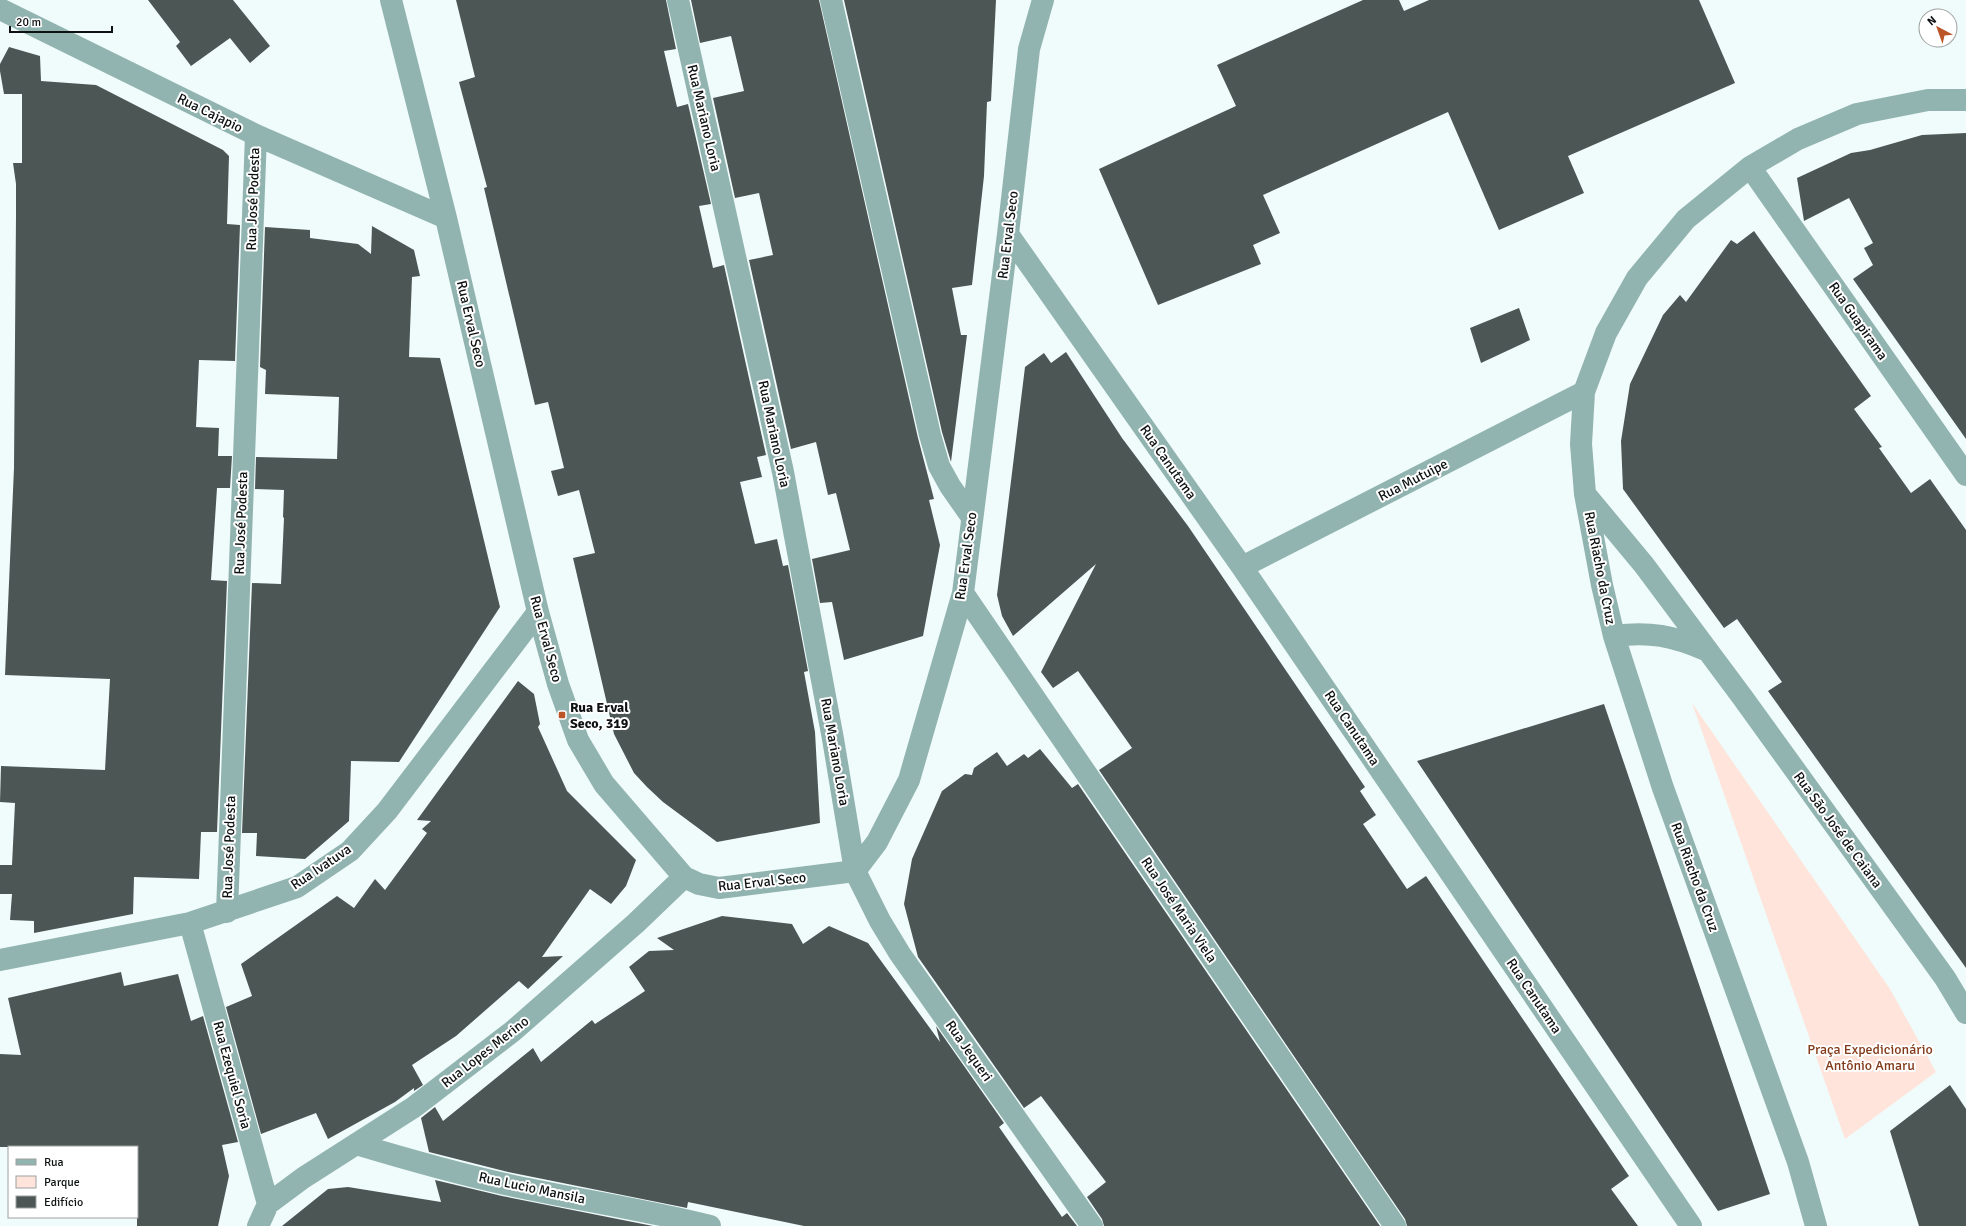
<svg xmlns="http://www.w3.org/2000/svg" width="1966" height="1226" font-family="Signika,sans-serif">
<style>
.green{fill:#fee4da}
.building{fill:#4c5655}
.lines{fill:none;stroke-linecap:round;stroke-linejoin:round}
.minor{stroke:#92b4b1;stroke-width:22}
.poi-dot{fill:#bb5527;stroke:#fff;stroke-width:1.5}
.labels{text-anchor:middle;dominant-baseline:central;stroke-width:4;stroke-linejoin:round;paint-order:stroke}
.street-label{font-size:14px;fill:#0d1111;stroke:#fff}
.poi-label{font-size:14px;font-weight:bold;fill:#0d1111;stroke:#fff;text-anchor:start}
.park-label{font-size:14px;fill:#833a19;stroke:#fff}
</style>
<rect width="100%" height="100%" fill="#f0fcfb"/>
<path class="green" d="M1692 703 1890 989 1936 1072 1845 1139Z"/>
<path class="building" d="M148 0H233L270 46 250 63 230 38 191 66 176 46 180 42Z
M456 0H666L676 49 664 51 677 107 688 104 711 204 699 206 713 268 724 265 766 455 757 457 762 477 740 482 755 544 777 539 783 566 788 565 808 671 804 672 815 732 820 823 717 842 663 802 647 787 634 773 614 734 573 558 595 553 579 490 558 496 551 471 564 468 548 402 535 405 484 188 487 187 459 82 475 77Z
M691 0H819L918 438 934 499 929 500 940 545 923 636 844 660 832 602 820 603 812 559 850 550 836 493 828 495 816 442 791 449 749 260 773 255 759 193 735 198 713 98 744 91 731 36 700 43Z
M844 0H996L991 101 987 102 984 176 972 285 952 288 961 335H967L951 462 942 432Z
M1363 0H1399L1404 11 1429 0H1699L1735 83 1568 156 1584 193 1499 230 1448 112 1263 195 1280 233 1253 245 1261 264 1158 305 1099 169 1236 106 1217 65Z
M9 47 40 56 41 81 96 85 223 150 229 156 227 224 240 225 235 361 199 360 196 427 219 428 218 456H232L230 488H217L211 580 227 581 217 832H201L199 879 134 877 133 914 34 933V921L10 920 12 894H0V865H12L15 803 0 802 1 766 105 770 110 679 5 675 14 468 16 215V184L13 163H22V94H4L0 71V64Z
M1966 133V439L1853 279 1873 265 1864 248 1873 243 1849 198 1804 221 1797 178 1851 153 1870 150 1922 135Z
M372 226 414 250 420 276 412 277 409 357 440 358 500 607 399 762 351 761 349 821 305 859 256 856 257 833H242L252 583 281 584 284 518 283 517 284 490 255 489 256 457 337 459 339 397 265 394 266 370 260 367 265 227 310 230V238L358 244 371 254Z
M1754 231 1871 396 1854 409 1882 447 1879 448 1911 493 1930 479 1966 530V968L1768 691 1782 682 1737 619 1724 628 1623 489 1621 441 1630 384 1663 315 1680 295 1686 302 1731 240 1737 244Z
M1519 308 1530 340 1481 363 1470 328Z
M1066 352 1122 438 1188 526 1365 787 1360 791 1376 815 1363 824 1407 889 1426 876 1629 1176 1611 1189 1638 1226H1407L1405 1219 1099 770 1132 748 1078 671 1053 688 1041 672 1096 564 1013 636 1002 616 997 595 1025 367 1044 353 1051 363Z
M518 681 534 694 540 724 538 727 567 791 636 860 626 886 611 904 590 889 542 957 563 956 528 989 519 981 456 1036 412 1065 423 1085 414 1091V1088L395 1102 328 1139 316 1113 261 1134 226 1007 252 996 241 964 337 896 354 908 375 879 385 890 427 833 422 829 431 821 417 820Z
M1604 704 1770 1194 1718 1211 1417 761Z
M1040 749 1072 788 1078 784 1380 1226H1104L1102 1219 1087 1197 1106 1182 1041 1096 1024 1108 918 957 904 904 912 859 942 791 965 774 972 775 974 768 997 752 1007 766 1024 754 1028 758Z
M722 916 792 924 803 944 829 926 868 943 940 1042 936 1026 1004 1123 999 1127 1062 1217 1067 1213 1077 1226H804L688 1202 687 1208 508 1172 429 1152 421 1118 435 1107 443 1121 533 1048 541 1062 592 1020 595 1024 645 991 629 967 649 951 674 950 657 938Z
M121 972 124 986 178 974 191 1021 203 1016 238 1142 222 1145 229 1176 218 1226H137V1147H0V1054L21 1055 8 998Z
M1950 1085 1966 1109V1226H1919L1890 1131Z
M435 1180 502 1196 653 1226H282L328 1189 348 1187 441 1202Z"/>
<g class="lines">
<path class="minor" d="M391 0 446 218 538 612 558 684 578 740 604 784 684 877 699 884 719 888 855 871 877 842 909 780 963 593 1008 234 1029 49 1043 0
M678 0 783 472 833 739 855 871 880 921 900 954 1092 1226
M831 0 930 435 939 466 950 486 971 516
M0 9 256 135 446 218
M1750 167 1966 475
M1008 234 1242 567 1691 1226
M1585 494 1644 565 1743 698 1945 978 1966 1013
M1242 567 1584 392
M963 593 1395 1226
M1614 636C1650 631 1673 636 1706 650
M227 912 256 135
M190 923 268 1204 258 1226
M0 960 190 923 297 887 350 851 387 811 538 612
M356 1144C406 1159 455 1173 505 1184 573 1199 642 1209 710 1226
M268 1204 303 1178 414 1107 513 1031 636 923 684 877
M1816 1226 1798 1162 1663 788 1614 636 1602 585 1585 494 1581 444 1584 392 1606 333 1637 278 1686 219 1750 167 1798 139 1857 114 1928 100H1966"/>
</g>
<rect class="poi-dot" x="558" y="711" width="8" height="8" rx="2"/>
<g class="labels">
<g class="street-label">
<text transform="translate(210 113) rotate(26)">Rua Cajapio</text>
<text transform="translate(704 118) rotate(77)">Rua Mariano Loria</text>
<text transform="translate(253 199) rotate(-88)">Rua José Podesta</text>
<text transform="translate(1008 235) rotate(-83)">Rua Erval Seco</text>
<text transform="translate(1858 321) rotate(55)">Rua Guapirama</text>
<text transform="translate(471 324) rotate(77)">Rua Erval Seco</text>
<text transform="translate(774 434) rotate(78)">Rua Mariano Loria</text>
<text transform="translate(1168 462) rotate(55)">Rua Canutama</text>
<text transform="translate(1413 480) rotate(-27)">Rua Mutuipe</text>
<text transform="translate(241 523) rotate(-88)">Rua José Podesta</text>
<text transform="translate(966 556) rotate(-82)">Rua Erval Seco</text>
<text transform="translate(1600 568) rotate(79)">Rua Riacho da Cruz</text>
<text transform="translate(546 639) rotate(75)">Rua Erval Seco</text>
<text transform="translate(1352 728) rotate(56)">Rua Canutama</text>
<text transform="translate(835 752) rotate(80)">Rua Mariano Loria</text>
<text transform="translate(1838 830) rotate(54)">Rua São José de Caiana</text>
<text transform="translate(229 847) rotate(-88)">Rua José Podesta</text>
<text transform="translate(321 867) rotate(-34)">Rua Ivatuva</text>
<text transform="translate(1695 877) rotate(70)">Rua Riacho da Cruz</text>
<text transform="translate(762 882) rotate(-6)">Rua Erval Seco</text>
<text transform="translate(1179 910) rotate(56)">Rua José Maria Viela</text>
<text transform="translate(1534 996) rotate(56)">Rua Canutama</text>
<text transform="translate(969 1051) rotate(55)">Rua Jequeri</text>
<text transform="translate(485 1052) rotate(-38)">Rua Lopes Merino</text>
<text transform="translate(232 1075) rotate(75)">Rua Ezequiel Soria</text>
<text transform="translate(532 1188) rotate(12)">Rua Lucio Mansila</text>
</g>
<g class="poi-label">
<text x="570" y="707">Rua Erval<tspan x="570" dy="16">Seco, 319</tspan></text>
</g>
<g class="park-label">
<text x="1870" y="1049">Praça Expedicionário<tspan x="1870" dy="16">Antônio Amaru</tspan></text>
</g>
</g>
<rect x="8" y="1146" width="130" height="72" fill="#ffffff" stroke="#9ea0a0"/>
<rect x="16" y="1159" width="20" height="6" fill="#92b4b1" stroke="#9ea0a0"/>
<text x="44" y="1166" font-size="12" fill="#0d1111">Rua</text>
<rect x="16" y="1176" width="20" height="12" fill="#fee4da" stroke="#9ea0a0"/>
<text x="44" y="1186" font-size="12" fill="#0d1111">Parque</text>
<rect x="16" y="1196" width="20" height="12" fill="#4c5655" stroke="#9ea0a0"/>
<text x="44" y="1206" font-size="12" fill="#0d1111">Edifício</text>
<g transform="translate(1938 28) rotate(319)"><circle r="19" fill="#ffffff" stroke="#9ea0a0"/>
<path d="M0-3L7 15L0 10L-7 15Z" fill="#bb5527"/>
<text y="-6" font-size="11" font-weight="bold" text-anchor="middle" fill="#0d1111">N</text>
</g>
<path d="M10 26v6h102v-6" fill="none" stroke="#0d1111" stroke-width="2"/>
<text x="16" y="26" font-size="12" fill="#0d1111" stroke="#ffffff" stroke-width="3" paint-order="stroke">20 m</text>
</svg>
